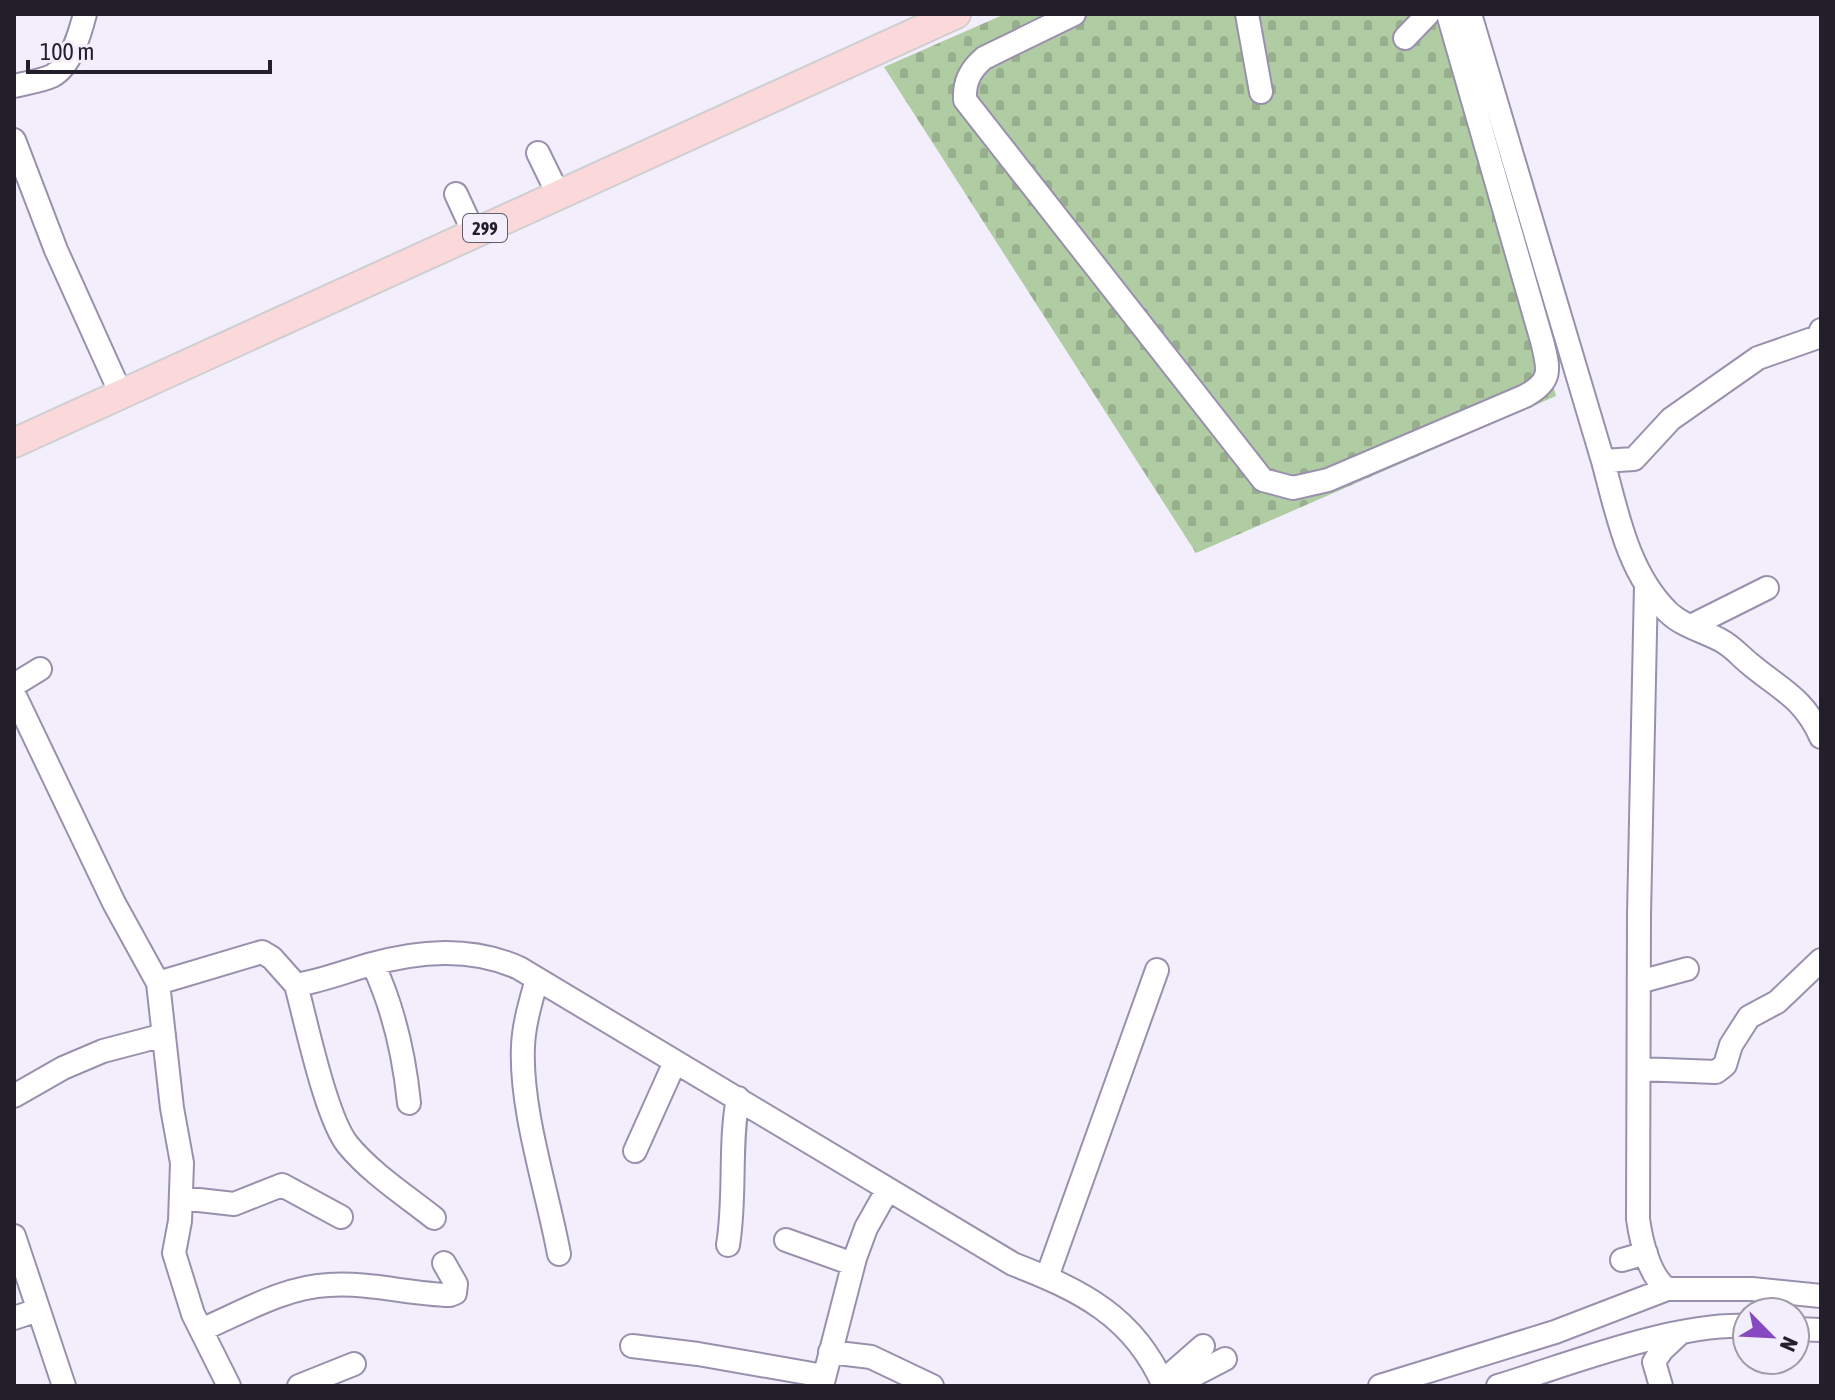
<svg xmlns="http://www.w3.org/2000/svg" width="1835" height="1400" font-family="'Asap Condensed',sans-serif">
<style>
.cemetery{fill:url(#cemetery-stones)}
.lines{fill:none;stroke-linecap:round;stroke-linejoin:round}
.minor-casing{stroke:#9990ae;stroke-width:26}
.major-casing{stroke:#cfced0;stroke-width:32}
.minor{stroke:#fff;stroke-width:22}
.major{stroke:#fbd9db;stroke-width:28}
.labels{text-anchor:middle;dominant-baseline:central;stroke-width:7;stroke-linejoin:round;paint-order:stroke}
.shield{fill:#f2eefb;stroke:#615d69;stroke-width:2}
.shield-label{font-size:18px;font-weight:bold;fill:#231f2a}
</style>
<defs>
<pattern id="cemetery-stones" width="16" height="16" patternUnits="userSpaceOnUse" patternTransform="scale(2)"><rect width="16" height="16" fill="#b0cca2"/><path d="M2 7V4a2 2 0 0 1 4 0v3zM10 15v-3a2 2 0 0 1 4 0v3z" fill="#97af8c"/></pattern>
</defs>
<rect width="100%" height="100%" fill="#f2eefb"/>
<path class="cemetery" d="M1005 14H1449L1556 396 1196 553 884 67Z"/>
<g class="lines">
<defs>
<path id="minor" d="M1074 14 984 58C970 70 964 82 965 100L1263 480 1293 488 1328 480 1525 396C1553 381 1549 369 1542 341L1448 14
M1247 14 1261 92
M1470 14 1603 461
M1405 38 1428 14
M14 86C26 83 41 81 52 76 71 66 80 33 85 14
M14 140 56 250 121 394
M538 153 558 194
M456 194 474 233
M1821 330 1818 337 1758 358 1671 419 1634 459 1603 461C1617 513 1628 573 1668 612 1682 626 1704 631 1722 641 1733 647 1740 656 1750 664 1781 690 1804 698 1821 737
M1646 585 1639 915 1638 1219C1641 1240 1649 1276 1667 1289H1752L1821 1296
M1691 626 1767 588
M14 685 40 669
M14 694 114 903 158 983
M373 964C394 1009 404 1053 409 1103
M537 979C531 1001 524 1023 523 1046 520 1110 547 1189 559 1254
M1639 982 1687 969
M296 985C306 1021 326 1119 348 1145 371 1173 405 1195 434 1218
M1639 1069 1716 1072 1725 1065 1731 1045 1749 1017 1777 1002 1821 960
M14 1096 63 1068 103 1051 164 1035
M635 1151 675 1062
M181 1198 234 1204 282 1185 341 1217
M14 1236 64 1386
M786 1240 853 1264
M728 1245C736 1197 729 1146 738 1098
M1622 1260 1646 1253
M1047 1277 1157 970
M14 1318 38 1310
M1795 1329 1821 1330
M201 1330C241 1313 284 1287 328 1285 369 1282 409 1294 450 1295L455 1293 456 1284 444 1263
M632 1346 698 1354 824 1376
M830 1352 871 1357 932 1386
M1163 1381 1203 1346
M229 1386 193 1314 174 1253 180 1221 182 1163 172 1108 158 983 262 952 272 958 296 985C321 981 344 972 368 965 418 951 470 946 519 968L1013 1264C1080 1290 1134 1316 1164 1386
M299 1386 354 1364
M822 1386 855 1258 866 1228 888 1189
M1173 1386 1225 1359
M1380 1386 1555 1332 1667 1289
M1498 1386C1570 1364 1673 1323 1747 1326
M1661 1386 1654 1362 1662 1350 1679 1334"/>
<path id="major" d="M14 443 956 14"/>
</defs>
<use href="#minor" class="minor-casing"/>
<use href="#major" class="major-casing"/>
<use href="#minor" class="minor"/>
<use href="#major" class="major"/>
</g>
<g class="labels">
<rect class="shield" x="463" y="214" width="44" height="28" rx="6"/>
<g class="shield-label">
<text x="485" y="228">299</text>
</g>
</g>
<rect width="1835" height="1400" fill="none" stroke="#231f2a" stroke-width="32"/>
<g transform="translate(1771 1336) rotate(114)"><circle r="38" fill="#f2eefb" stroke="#9f9ba7" stroke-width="2"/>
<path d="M0-6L14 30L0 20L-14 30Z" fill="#8649bf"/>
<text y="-12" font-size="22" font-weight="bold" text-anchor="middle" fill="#231f2a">N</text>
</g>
<path d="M28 60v12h242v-12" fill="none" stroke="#231f2a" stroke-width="4"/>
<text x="40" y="60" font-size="24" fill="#231f2a" stroke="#f2eefb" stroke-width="6" paint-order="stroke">100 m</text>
</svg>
